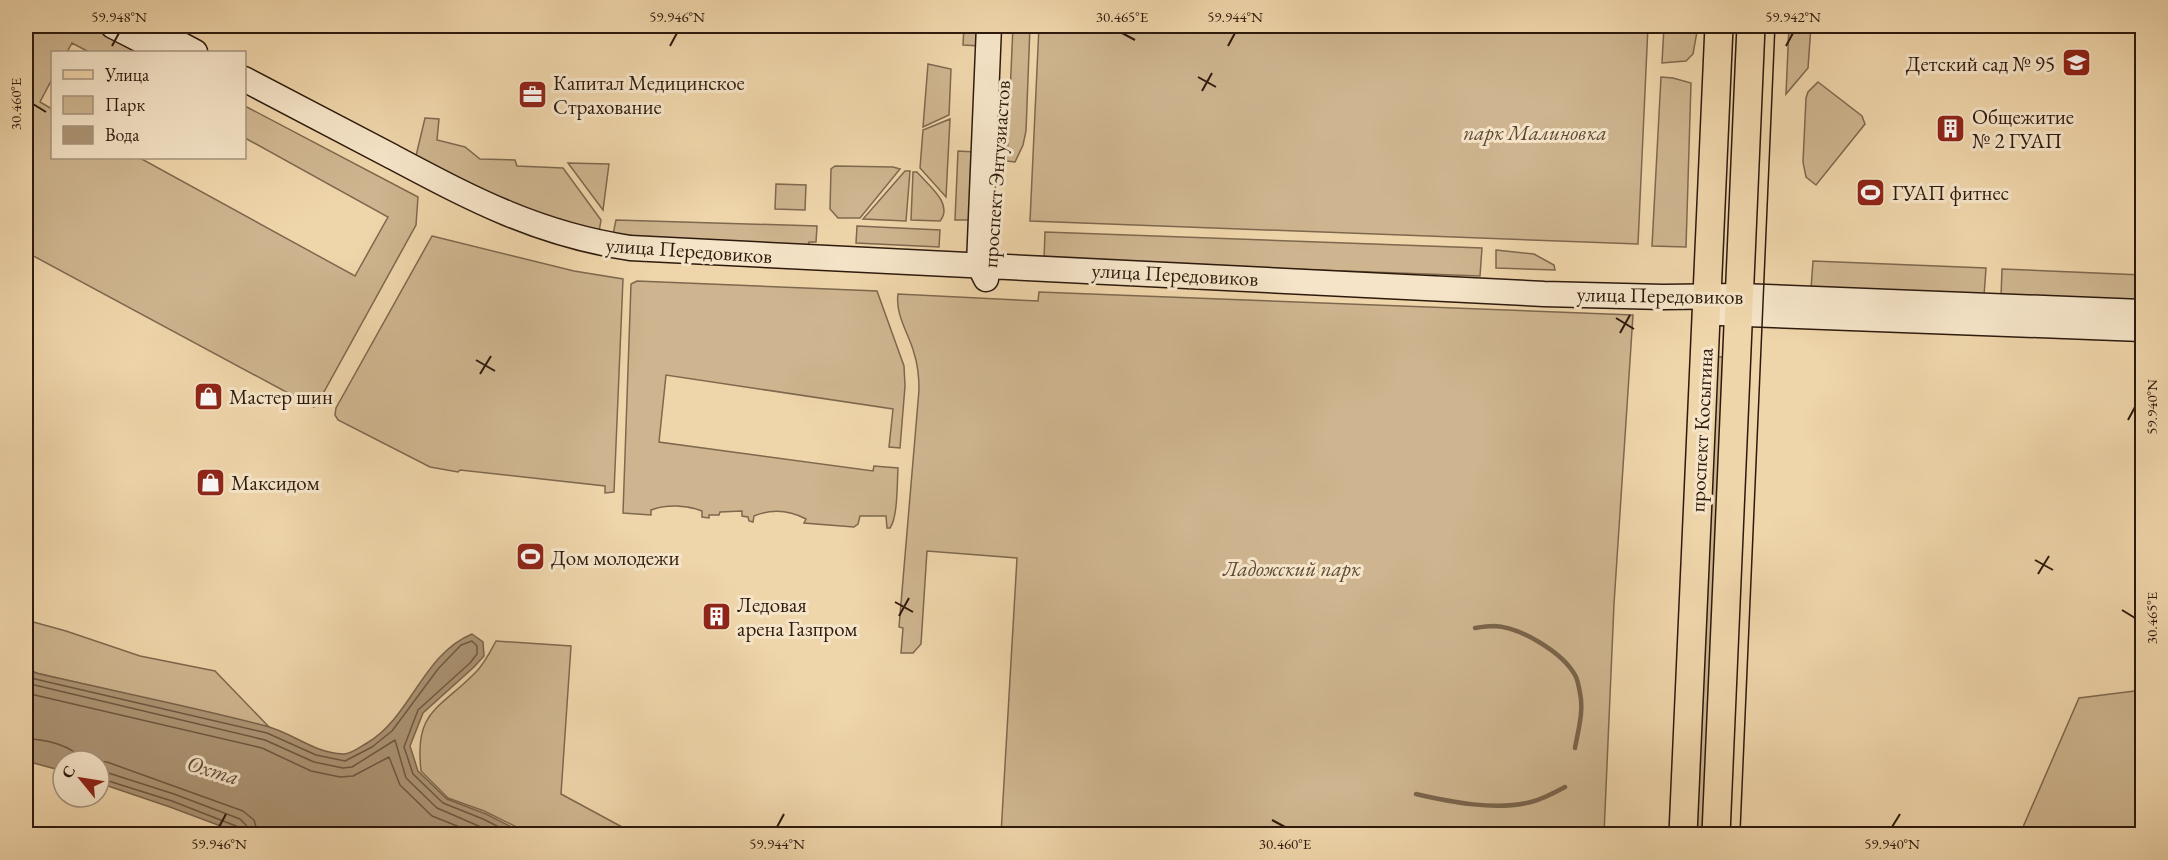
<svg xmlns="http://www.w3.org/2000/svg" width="2168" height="860" font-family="'EB Garamond',serif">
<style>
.green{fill:#ceb58f;stroke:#7e684e;stroke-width:1.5}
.water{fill:#ad9575;stroke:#7a644b;stroke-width:1.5}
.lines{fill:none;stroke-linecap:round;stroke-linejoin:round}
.shore{stroke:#6e5841;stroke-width:1.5}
.stream{stroke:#7a644b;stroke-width:4.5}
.secondary-casing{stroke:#2e1a0d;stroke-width:27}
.primary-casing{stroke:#2e1a0d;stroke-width:30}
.secondary{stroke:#f5e4c8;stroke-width:24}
.primary{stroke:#efd5aa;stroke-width:27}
.tram{stroke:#2e1a0d;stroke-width:1.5}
.ticks{fill:none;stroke:#2e1a0d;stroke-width:2}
.labels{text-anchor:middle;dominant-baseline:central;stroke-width:6;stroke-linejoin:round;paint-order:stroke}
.poi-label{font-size:21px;fill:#2e1a0d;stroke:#f5e4c8;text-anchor:start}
.park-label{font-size:21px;font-style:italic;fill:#5e4834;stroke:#f5e4c8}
.street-label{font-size:21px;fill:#2e1a0d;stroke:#f5e4c8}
.water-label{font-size:22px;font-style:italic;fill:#614b37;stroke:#f5e4c8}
.neatline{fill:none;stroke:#2e1a0d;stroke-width:2}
.ticks-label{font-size:15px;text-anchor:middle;fill:#2e1a0d}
</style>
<rect width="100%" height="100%" fill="#efd5aa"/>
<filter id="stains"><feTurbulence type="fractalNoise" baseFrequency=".00333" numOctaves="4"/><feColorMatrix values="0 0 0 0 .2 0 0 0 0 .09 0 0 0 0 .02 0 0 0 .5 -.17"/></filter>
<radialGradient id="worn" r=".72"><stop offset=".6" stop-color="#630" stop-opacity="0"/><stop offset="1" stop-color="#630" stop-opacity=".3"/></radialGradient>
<path class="green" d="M26 26H79L91 31 94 26 144 52H89L72 43 67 52H52V79L40 102 52 109V158H140L355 276 388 217 245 138V106L418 197 416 225 320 399 314 407 26 252Z
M964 26H981L980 46 963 45Z
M1013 26H1030L1026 131 1023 145 1015 162 1007 161Z
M1039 26H1648L1638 244 1030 221Z
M1664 26H1698L1693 54 1686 61 1662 63Z
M1789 26H1811L1808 68 1786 94Z
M928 64 951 69 949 115 923 127Z
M1661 77 1673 78 1691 83 1686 247 1652 246Z
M1818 82 1862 116 1865 124 1816 185 1806 177 1803 162 1806 98 1808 92Z
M425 118 439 119 437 140 465 147 480 159 515 160 517 166 563 168 601 220 599 232 544 222 415 160Z
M950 119 946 197 920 168 923 130Z
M958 151 975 152 972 220H955Z
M568 163 609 164 603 210Z
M835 166 893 167 900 169 860 218H838L830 209 831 169Z
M905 171H910L906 221 863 219Z
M913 172H917C928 185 954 204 940 221L911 220Z
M776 184 806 185 805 210 775 209Z
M616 220 817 226 816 242H809L808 251 612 239Z
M857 226 940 230 939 247 856 243Z
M1045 232 1482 248 1480 276 1044 260Z
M432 236 574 271 623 279 614 492 605 493V486L460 470 458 472 430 467 338 420 335 415 336 408Z
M1496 250 1534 254 1554 265 1555 270 1496 268Z
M1813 261 1986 268 1984 296 1811 289Z
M2002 269 2142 275V303L2001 297Z
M637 281 877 291 904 366 905 386 900 448 889 447 893 409 666 375 659 442 873 471 874 466 898 468C897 482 898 517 890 528H887L886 516H860L858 524 854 527 804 523 806 519C789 510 771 509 754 516L753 522 749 521 748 517 742 516V511L720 512 719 515H709V518L702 517V511C686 505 667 504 651 510V515L623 513 631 284Z
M1039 292 1633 315 1614 604 1604 834H1001L1017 558 927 551 921 644 913 653H901L903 628 899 627 919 390C919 378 918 365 914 353 909 334 895 315 898 294L1038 301Z
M1716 357H1723L1703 834H1696Z
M26 620 66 631 140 656 215 671 269 727 36 673 26 668Z
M496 641 571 646 561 794 635 834H531L484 811 448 798 421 771C414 710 439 710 476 672 485 663 490 652 496 641Z
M2142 690V834H2020L2079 698Z"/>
<path class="water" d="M472 634 483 642 484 656 474 667 423 713 410 746 418 771 447 799 486 814 526 834H242L170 807 99 783V761H63V771L26 761V668L36 673C113 691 190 706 266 726 293 733 314 753 343 754 350 755 360 747 367 743 411 717 423 654 472 634Z"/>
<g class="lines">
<path class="shore" d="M26 675 35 679 267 733 316 755 345 761 372 747 392 731 438 669 461 645 472 641 477 646V654L470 663 418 710 404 747 413 774 443 803 483 819 513 834
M26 683 265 740 314 762 343 768 352 767 395 740 406 778 437 808 497 834
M26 693 262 748 311 771 340 777 353 776 389 757 400 785 432 816 477 834
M26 739C44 739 73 745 83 761
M98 761 107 762 243 811 254 820 258 834
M99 770 174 794 240 819 246 825 249 834
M99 778 172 801 236 826 240 830 241 834"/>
<path class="stream" d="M1475 628C1481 627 1488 626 1494 626 1520 627 1562 652 1575 675 1578 680 1579 688 1580 693 1584 711 1578 731 1575 748
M1416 794C1451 802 1495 811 1531 802 1543 799 1554 793 1565 787"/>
<defs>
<path id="secondary" d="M113 26 164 52
M150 28 195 52
M244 79C294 105 344 131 393 157 474 200 538 234 630 248L1544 294 1663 297 1739 296 2142 312
M986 279 979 265 989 26
M1720 313 2142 329"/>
<path id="primary" d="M1683 834 1719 26
M1716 834 1751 26"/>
</defs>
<use href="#secondary" class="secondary-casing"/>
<use href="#primary" class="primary-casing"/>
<use href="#secondary" class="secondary"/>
<use href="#primary" class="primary"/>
<path class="tram" d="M1740 834 1775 26"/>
</g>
<path class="ticks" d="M1122 33 1135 40M112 46 119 33M670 46 677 33M1228 46 1235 33M1786 46 1793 33M1198 77 1216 87M1202 91 1212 73M33 104 46 112M1616 318 1634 329M1620 333 1630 315M476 360 495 371M480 374 491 356M2128 420 2135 407M2035 560 2053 570M2038 574 2049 556M895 602 913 612M2122 610 2135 618M899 616 909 598M1272 820 1285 827M219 827 226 814M777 827 784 814M1892 827 1900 814"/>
<defs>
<symbol id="school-square" viewBox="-11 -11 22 22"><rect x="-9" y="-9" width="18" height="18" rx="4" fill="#8f2418" stroke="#f5e4c8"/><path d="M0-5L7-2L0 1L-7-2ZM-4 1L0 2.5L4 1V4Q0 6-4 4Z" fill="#fff"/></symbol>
<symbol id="office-square" viewBox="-11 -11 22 22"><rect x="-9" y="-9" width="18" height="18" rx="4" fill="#8f2418" stroke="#f5e4c8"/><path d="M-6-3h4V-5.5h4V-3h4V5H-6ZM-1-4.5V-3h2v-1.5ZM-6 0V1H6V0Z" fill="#fff"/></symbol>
<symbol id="building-square" viewBox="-11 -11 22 22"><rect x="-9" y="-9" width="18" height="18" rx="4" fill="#8f2418" stroke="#f5e4c8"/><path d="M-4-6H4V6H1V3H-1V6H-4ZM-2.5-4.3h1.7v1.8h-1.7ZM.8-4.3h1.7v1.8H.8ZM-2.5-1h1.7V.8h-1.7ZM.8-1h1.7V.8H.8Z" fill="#fff"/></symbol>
<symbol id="stadium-square" viewBox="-11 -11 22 22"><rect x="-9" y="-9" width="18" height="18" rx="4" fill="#8f2418" stroke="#f5e4c8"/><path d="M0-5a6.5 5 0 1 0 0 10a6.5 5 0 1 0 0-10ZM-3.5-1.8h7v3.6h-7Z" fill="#fff"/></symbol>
<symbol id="shop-square" viewBox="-11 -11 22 22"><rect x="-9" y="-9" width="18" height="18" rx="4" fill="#8f2418" stroke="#f5e4c8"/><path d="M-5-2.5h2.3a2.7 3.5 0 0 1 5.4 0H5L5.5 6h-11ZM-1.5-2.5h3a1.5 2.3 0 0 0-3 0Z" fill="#fff"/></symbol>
</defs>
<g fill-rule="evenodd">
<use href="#school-square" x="2060" y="46" width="33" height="33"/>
<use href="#office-square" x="516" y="78" width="33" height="33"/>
<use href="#building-square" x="1934" y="112" width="33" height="33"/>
<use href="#stadium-square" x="1854" y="176" width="33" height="33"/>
<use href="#shop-square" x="192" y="380" width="33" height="33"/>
<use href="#shop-square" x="194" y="466" width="33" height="33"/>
<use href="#stadium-square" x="514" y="540" width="33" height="33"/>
<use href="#building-square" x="700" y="600" width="33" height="33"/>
</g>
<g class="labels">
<g class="poi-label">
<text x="2055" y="63" text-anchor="end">Детский сад № 95</text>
<text x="553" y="82">Капитал Медицинское<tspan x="553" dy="24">Страхование</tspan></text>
<text x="1972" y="116">Общежитие<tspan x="1972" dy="24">№ 2 ГУАП</tspan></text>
<text x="1892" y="192">ГУАП фитнес</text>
<text x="229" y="396">Мастер шин</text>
<text x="231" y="482">Максидом</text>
<text x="551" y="557">Дом молодежи</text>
<text x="737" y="604">Ледовая<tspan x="737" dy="24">арена Газпром</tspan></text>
</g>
<g class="park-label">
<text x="1535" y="132">парк Малиновка</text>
<text x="1292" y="568">Ладожский парк</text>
</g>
<g class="street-label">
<text transform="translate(996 174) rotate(-86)">проспект Энтузиастов</text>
<text transform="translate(689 250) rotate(4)">улица Передовиков</text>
<text transform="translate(1175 274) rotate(3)">улица Передовиков</text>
<text transform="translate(1660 295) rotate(1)">улица Передовиков</text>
<text transform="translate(1701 430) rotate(-87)">проспект Косыгина</text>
</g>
<g class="water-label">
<text transform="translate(213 770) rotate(17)">Охта</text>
</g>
</g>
<rect width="2168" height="860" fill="none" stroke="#efd5aa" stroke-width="66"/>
<rect x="51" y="51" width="195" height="108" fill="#f5e4c8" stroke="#a5937d" stroke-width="1.5"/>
<rect x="63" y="70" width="30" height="9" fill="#efd5aa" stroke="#a5937d" stroke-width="1.5"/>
<text x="105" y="81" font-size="18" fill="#2e1a0d">Улица</text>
<rect x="63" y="96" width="30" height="18" fill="#ceb58f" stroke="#a5937d" stroke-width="1.5"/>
<text x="105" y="111" font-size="18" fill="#2e1a0d">Парк</text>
<rect x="63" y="126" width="30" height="18" fill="#ad9575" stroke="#a5937d" stroke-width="1.5"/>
<text x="105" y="141" font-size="18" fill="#2e1a0d">Вода</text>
<g transform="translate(81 779) rotate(300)"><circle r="28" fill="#f5e4c8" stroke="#a5937d" stroke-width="1.5"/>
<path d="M0-4.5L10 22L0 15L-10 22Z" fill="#8f2418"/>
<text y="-9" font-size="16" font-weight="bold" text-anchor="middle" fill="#2e1a0d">С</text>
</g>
<rect x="33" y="33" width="2102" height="794" class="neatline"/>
<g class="ticks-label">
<text x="119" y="22">59.948°N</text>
<text x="677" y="22">59.946°N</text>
<text x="1122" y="22">30.465°E</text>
<text x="1235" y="22">59.944°N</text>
<text x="1793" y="22">59.942°N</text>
<text transform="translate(16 104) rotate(-90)" y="5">30.460°E</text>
<text transform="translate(2152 407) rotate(-90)" y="5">59.940°N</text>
<text transform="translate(2152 618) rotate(-90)" y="5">30.465°E</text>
<text x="219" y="849">59.946°N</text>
<text x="777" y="849">59.944°N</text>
<text x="1285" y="849">30.460°E</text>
<text x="1892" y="849">59.940°N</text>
</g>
<rect width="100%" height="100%" filter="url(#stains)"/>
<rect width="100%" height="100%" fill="url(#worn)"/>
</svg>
